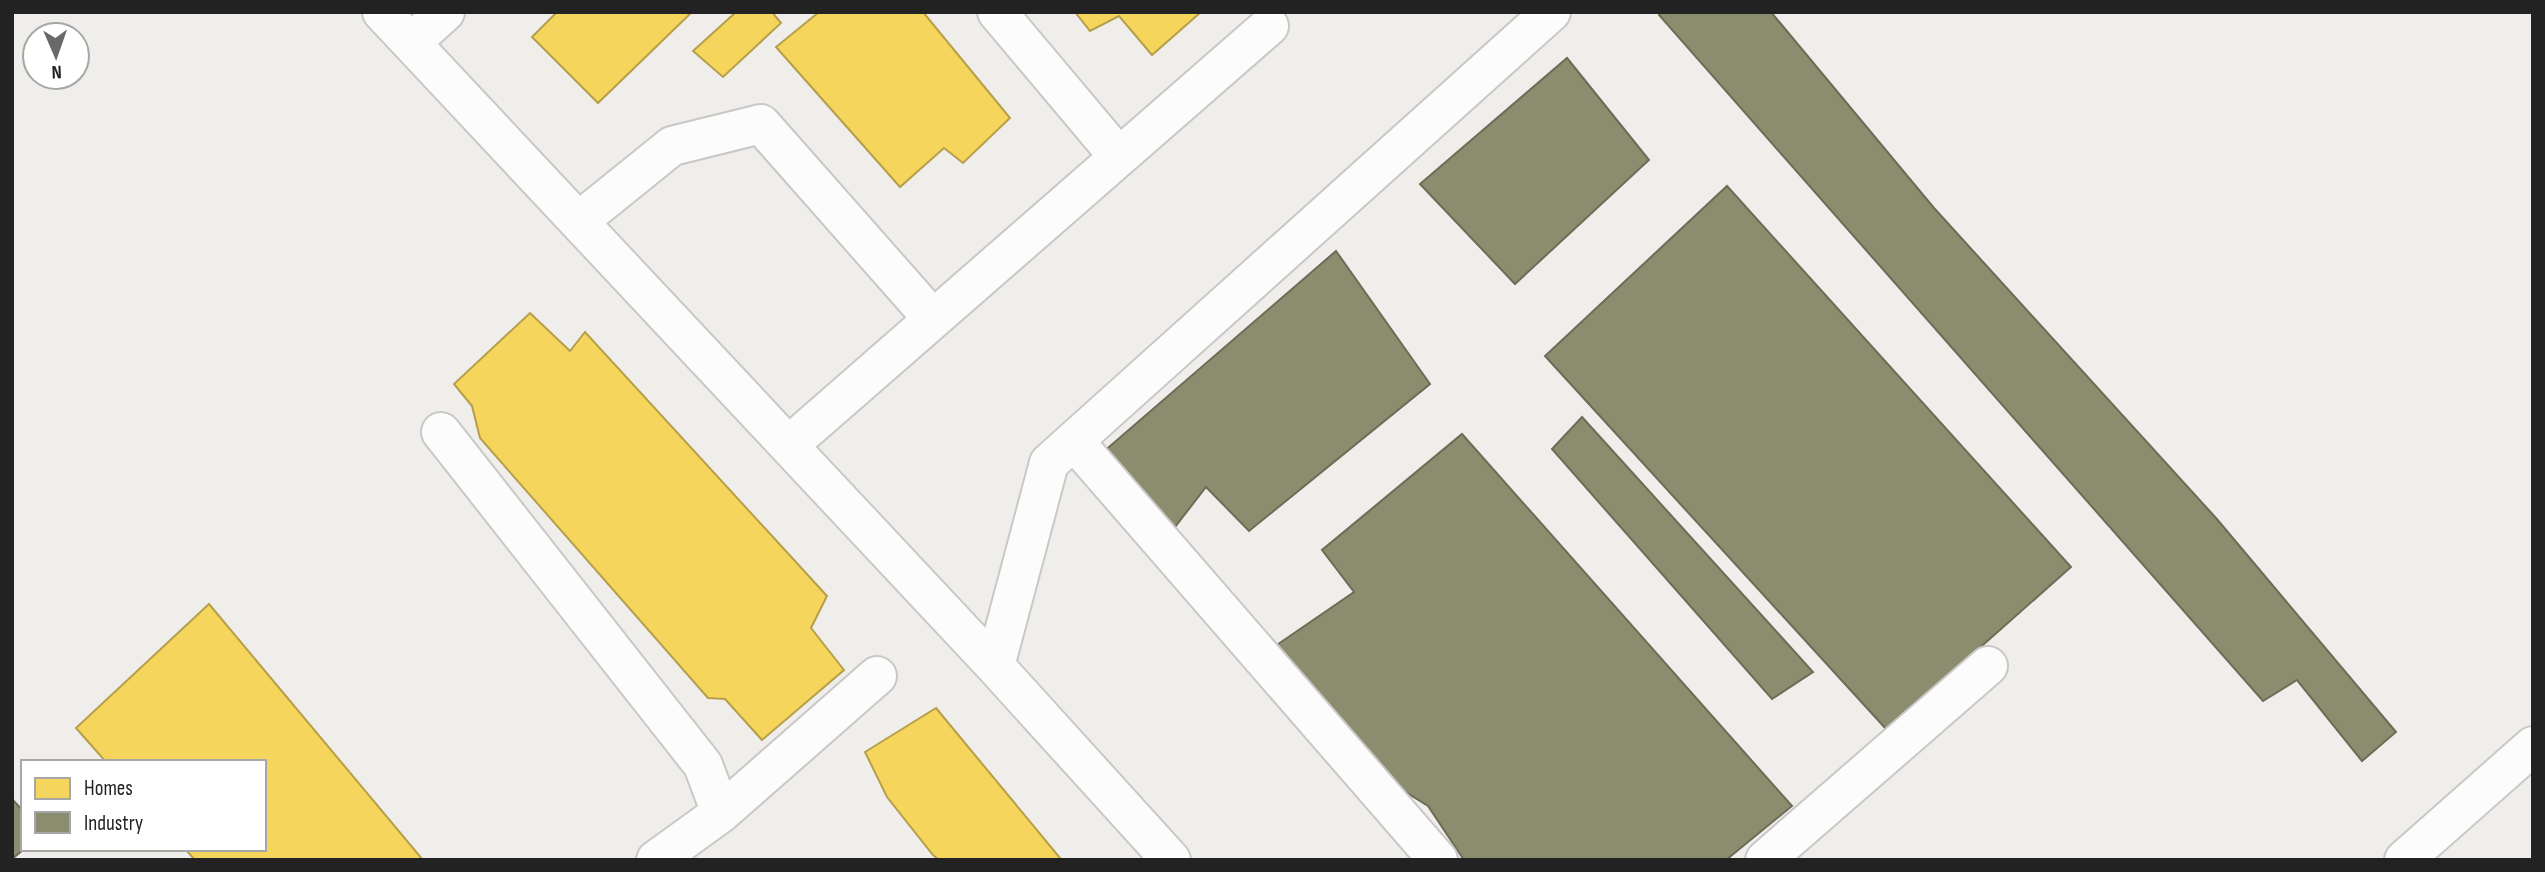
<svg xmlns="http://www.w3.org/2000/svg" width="2545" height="872" font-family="'Sofia Sans Condensed',sans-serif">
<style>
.homes{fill:#f6d55c;stroke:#b69f4b;stroke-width:2}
.industry{fill:#8c8c6e;stroke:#6c6c57;stroke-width:2}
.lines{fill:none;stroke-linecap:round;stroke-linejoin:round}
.street-casing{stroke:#c9c8c7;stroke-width:42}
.street{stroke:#fdfcfc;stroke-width:38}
</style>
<rect width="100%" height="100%" fill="#f0eeeb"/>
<path class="homes" d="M557 12H692L598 103 532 37Z
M736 12H772L781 23 723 77 693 51Z
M819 12H923L1010 118 963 163 944 148 900 187 776 47Z
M1075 12H1201L1152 55 1119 16 1090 31Z
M530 313 570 351 585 332 827 596 811 628 844 670 762 740 725 699 708 698 480 438 472 406 454 384Z
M209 604 423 860H195L185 849H264V762H106L76 728Z
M936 708 1060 858 1058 860H939L933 855 887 797 865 752Z"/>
<path class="industry" d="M1661 12H1771L1934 208 2216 518 2396 732 2362 761 2297 680 2263 701 1659 15Z
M1567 58 1649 160 1515 284 1420 184Z
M1727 186 2071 567 1887 730 1545 356Z
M1336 251 1430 384 1249 531 1206 487 1175 527 1102 453Z
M1582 417 1813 672 1772 699 1552 449Z
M1462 434 1792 806 1726 860H1464L1428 806 1378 775 1268 651 1354 592 1322 550Z
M12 799 23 811 24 849 12 859Z"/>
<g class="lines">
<defs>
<path id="street" d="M382 12 995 666
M997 12 1119 157
M411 43 445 12
M579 221 672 146 761 124 933 319
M441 432 703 765 721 813 656 860
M1074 441 1438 860
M789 445 1269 26
M721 813 877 676
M1171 860 995 666 1049 463 1551 12
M1765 860 1988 666
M2404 860 2533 746"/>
</defs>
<use href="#street" class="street-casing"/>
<use href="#street" class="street"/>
</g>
<rect width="2545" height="872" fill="none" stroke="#222222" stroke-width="28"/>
<rect x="21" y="760" width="245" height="91" fill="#ffffff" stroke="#a7a7a7" stroke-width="2"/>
<rect x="35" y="778" width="35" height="21" fill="#f6d55c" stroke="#a7a7a7" stroke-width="2"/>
<text x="84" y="795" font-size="21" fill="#222222">Homes</text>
<rect x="35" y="812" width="35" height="21" fill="#8c8c6e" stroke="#a7a7a7" stroke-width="2"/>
<text x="84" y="830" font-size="21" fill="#222222">Industry</text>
<g transform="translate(56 56) rotate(178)"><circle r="33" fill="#ffffff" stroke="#a7a7a7" stroke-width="2"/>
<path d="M0-5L12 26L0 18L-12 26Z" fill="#6a6968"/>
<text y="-10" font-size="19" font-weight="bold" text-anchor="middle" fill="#222222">N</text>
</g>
</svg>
